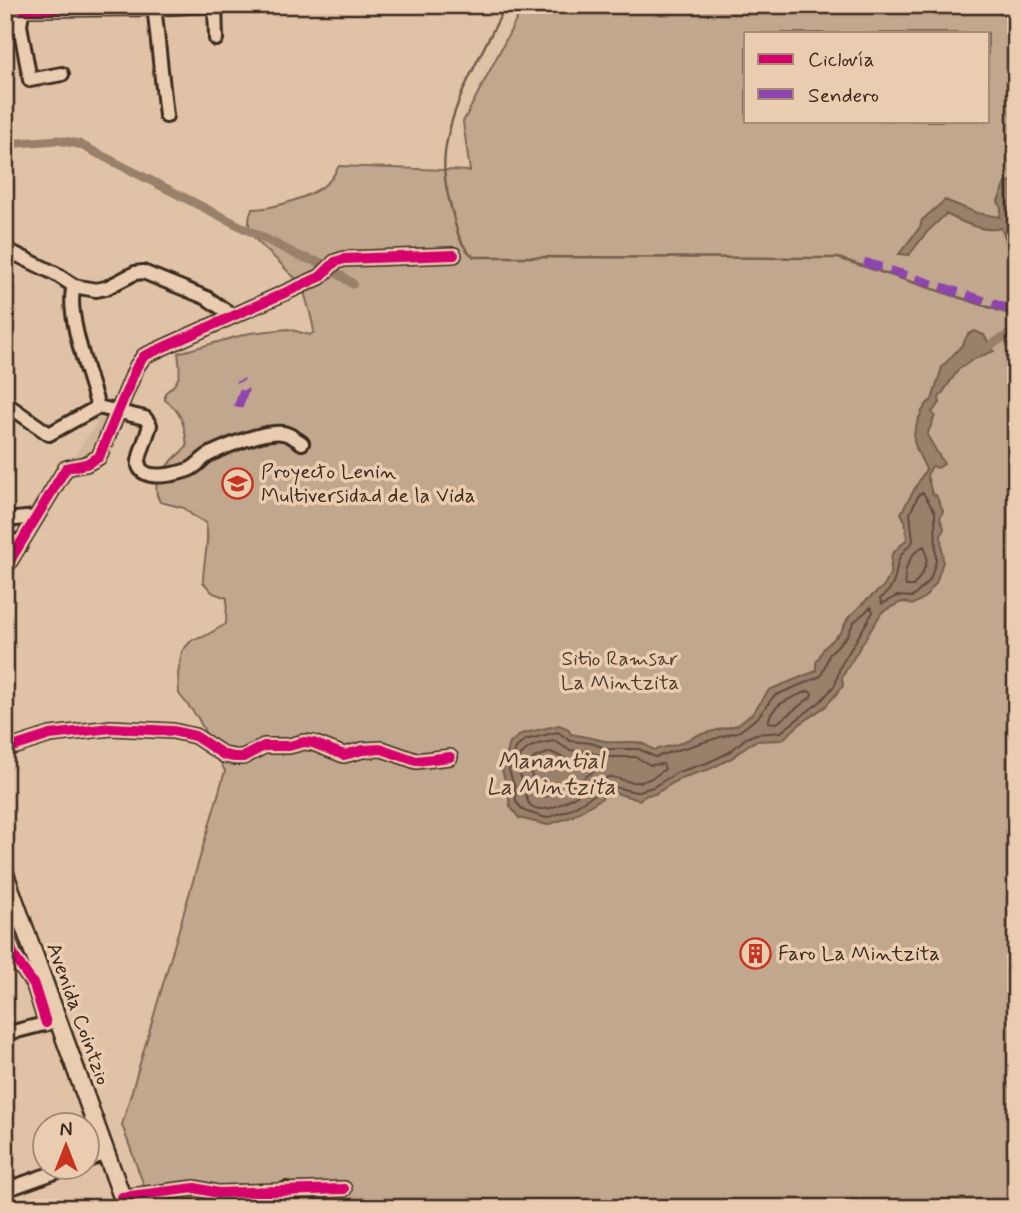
<svg xmlns="http://www.w3.org/2000/svg" width="1021" height="1213" font-family="Mynerve,sans-serif">
<style>
.built{fill:#d0b59a}
.green{fill:#c1a78e;stroke:#7e6856;stroke-width:2;fill-rule:evenodd}
.water{fill:#98806b;stroke:#735e4c;stroke-width:2}
.lines{fill:none;stroke-linecap:round;stroke-linejoin:round}
.shore{stroke:#604c3d;stroke-width:2}
.stream{stroke:#735e4c;stroke-width:2.5}
.canal{stroke:#98806b;stroke-width:9}
.minor-casing{stroke:#3b2a1e;stroke-width:18}
.major-casing{stroke:#3b2a1e;stroke-width:21}
.minor{stroke:#eacdb0;stroke-width:12}
.major{stroke:#eacdb0;stroke-width:16}
.quiet{stroke:#8e44ad;stroke-width:9;stroke-dasharray:18 9;stroke-linecap:butt}
.cycleway-casing{stroke:#eacdb0;stroke-width:15}
.cycleway{stroke:#d6006c;stroke-width:10}
.labels{text-anchor:middle;dominant-baseline:central;stroke-width:7;stroke-linejoin:round;paint-order:stroke}
.poi-label{font-size:21px;fill:#3b2a1e;stroke:#eacdb0;text-anchor:start}
.park-label{font-size:21px;fill:#4f3d2f;stroke:#eacdb0}
.street-label{font-size:21px;fill:#3b2a1e;stroke:#eacdb0}
.water-label{font-size:23px;font-style:italic;fill:#4e3b2d;stroke:#eacdb0}
</style>
<rect width="100%" height="100%" fill="#e0c3a7"/>
<filter id="ink" filterUnits="userSpaceOnUse"><feTurbulence type="fractalNoise" baseFrequency=".0143" numOctaves="2"/><feDisplacementMap in="SourceGraphic" scale="14" xChannelSelector="R" yChannelSelector="G"/><feConvolveMatrix kernelMatrix="1 2 1 2 8 2 1 2 1" color-interpolation-filters="sRGB"/></filter>
<g filter="url(#ink)">
<path class="built" d="M98 411 115 419 97 455 93 452 87 461 78 455 76 457 74 456 97 423 92 419Z"/>
<path class="green" d="M524 5H1016V1208H152L122 1125 225 771 198 718 179 694 178 674 182 651 192 640 203 637 226 624 227 598 213 593 203 582C203 561 210 543 206 523L192 515 184 508 160 502C147 479 171 461 187 447 185 426 182 412 165 400V393C182 380 181 374 178 353L250 333 288 329 310 335 314 332C312 314 305 300 302 282 288 275 287 269 277 260 261 244 241 234 252 209 273 209 316 196 330 180 334 176 336 170 339 166L470 171 463 122ZM746 33H988V121H746Z"/>
<path class="water" d="M1011 181 1016 184V209L1007 225 1016 248V277L1004 234 1001 228C985 233 961 222 946 214L928 231 909 255 899 254 920 227 922 220 945 200 977 213 1000 217 1001 208 998 201 1006 183Z
M975 331 984 335 994 351 974 359 959 369 939 398 940 403 932 412 935 416 927 435 944 464 938 468 932 466 927 475 932 494 936 495 943 511 940 518 944 528 941 536 943 562 936 583 924 598 912 605 905 602 899 603 882 612 846 670 842 678 843 686 826 706 801 723 782 740 756 741 748 745 732 758 710 769 681 778 655 794 647 795 639 800 612 792 571 817 547 825 519 818 510 806 508 790 502 770 510 743 521 734 559 725 567 728 571 734C585 736 597 740 611 742 631 744 635 737 654 750L678 744 698 735 737 725 753 713 769 690 816 671V663L824 648 841 632 848 618 862 604 885 585 890 574 892 554 907 539 905 521 901 513 926 469C922 460 916 451 914 441 913 430 922 405 932 400L942 367 963 344 968 334Z"/>
<g class="lines">
<path class="shore" d="M923 493 935 512 936 561 930 580 913 597 897 596 882 604 880 599C898 584 893 579 899 559 901 552 909 547 913 541L910 513 919 494Z
M924 546C931 561 923 574 913 586H906C902 571 910 553 924 546Z
M871 607 873 612 840 667 835 685 821 701 781 732 756 734 746 738 728 753 707 763 678 772 653 787 636 792 609 786 567 811 546 818 524 811 516 802 515 788 509 770 516 748 525 740 558 732 570 741 591 743 608 749H639L655 757 740 731 758 717 774 696 821 676 830 653 847 636 854 622Z
M808 691 812 693 811 697 777 723 768 722C772 703 792 698 808 691Z
M555 741 569 750 589 752 607 757H636L650 765 663 764 665 769C657 776 643 784 631 782 622 781 617 776 608 777 592 784 560 809 544 809 525 810 527 796 523 783 519 772 515 762 524 752 530 745 546 742 555 741Z
M551 752 565 759 595 765 597 769C584 778 553 801 537 796L529 765 534 758Z"/>
<path class="stream" d="M506 5C482 54 438 122 445 178 446 190 450 203 453 215 457 232 460 246 474 257L838 258 1016 316"/>
<path class="canal" d="M5 144 58 140 79 144 299 256 324 264 353 284
M992 344 1010 334 1016 327"/>
<defs>
<path id="minor" d="M23 5 20 25 30 80 62 74
M154 5 166 116
M215 5 216 39
M23 9 155 8 203 5
M5 28 20 25
M5 249 56 274 74 286 96 290 106 288 135 273 143 272 207 298 233 316
M74 286C65 312 90 379 98 407
M5 403 49 434 98 407 145 418 150 425C148 434 137 459 139 466 145 482 176 474 188 470 197 467 202 458 210 454 227 446 265 430 283 433 290 434 296 439 302 443
M5 520 36 517
M5 535 20 546
M5 569 66 468 86 464 99 457 137 366 144 356 320 277 335 262 344 259 454 255
M5 747 16 746 50 735 111 728 173 731 195 736 224 755 234 757H243L264 746H289L304 742 313 743 344 755 363 750 382 749 416 761 450 757
M5 933 15 958 34 985 46 1023
M5 1034 52 1022
M88 1160 106 1153
M286 1189 291 1208
M5 1190 67 1168
M122 1197 195 1188 218 1193 344 1189"/>
<path id="major" d="M5 874 126 1208"/>
</defs>
<use href="#minor" class="minor-casing"/>
<use href="#major" class="major-casing"/>
<use href="#minor" class="minor"/>
<use href="#major" class="major"/>
<path class="quiet" d="M864 262 1016 311
M238 407 244 391 240 380"/>
<defs>
<path id="cycleway" d="M23 9 155 8 203 5
M5 569 66 468 86 464 99 457 137 366 144 356 320 277 335 262 344 259 454 255
M5 747 16 746 50 735 111 728 173 731 195 736 224 755 234 757H243L264 746H289L304 742 313 743 344 755 363 750 382 749 416 761 450 757
M5 933 15 958 34 985 46 1023
M122 1197 195 1188 218 1193 344 1189"/>
</defs>
<use href="#cycleway" class="cycleway-casing"/>
<use href="#cycleway" class="cycleway"/>
</g>
</g>
<defs>
<symbol id="university-ring" viewBox="-11 -11 22 22"><circle r="9.5" fill="#eacdb0" stroke="#c8321e" stroke-width="1.5"/><path d="M0-5L7-2L0 1L-7-2ZM-4 1L0 2.5L4 1V4Q0 6-4 4Z" fill="#c8321e"/></symbol>
<symbol id="building-ring" viewBox="-11 -11 22 22"><circle r="9.5" fill="#eacdb0" stroke="#c8321e" stroke-width="1.5"/><path d="M-4-6H4V6H1V3H-1V6H-4ZM-2.5-4.3h1.7v1.8h-1.7ZM.8-4.3h1.7v1.8H.8ZM-2.5-1h1.7V.8h-1.7ZM.8-1h1.7V.8H.8Z" fill="#c8321e"/></symbol>
</defs>
<g fill-rule="evenodd">
<use href="#university-ring" x="220" y="466" width="35" height="35"/>
<use href="#building-ring" x="738" y="936" width="35" height="35"/>
</g>
<g class="labels">
<g class="poi-label">
<text x="261" y="472">Proyecto Lenin<tspan x="261" dy="24">Multiversidad de la Vida</tspan></text>
<text x="778" y="954">Faro La Mintzita</text>
</g>
<g class="park-label">
<text x="620" y="659">Sitio Ramsar<tspan x="620" dy="24">La Mintzita</tspan></text>
</g>
<g class="street-label">
<text transform="translate(78 1014) rotate(70)">Avenida Cointzio</text>
</g>
<g class="water-label">
<text x="551" y="762">Manantial<tspan x="551" dy="26">La Mintzita</tspan></text>
</g>
</g>
<rect width="1021" height="1213" fill="none" stroke="#eacdb0" stroke-width="28"/>
<rect x="14" y="14" width="993" height="1185" fill="none" stroke="#3b2a1e" stroke-width="2.5" filter="url(#ink)"/>
<rect x="744" y="32" width="245" height="91" fill="#eacdb0" stroke="#a48c76" stroke-width="2"/>
<rect x="758" y="54" width="35" height="10" fill="#d6006c" stroke="#a48c76" stroke-width="2"/>
<text x="808" y="66" font-size="21" fill="#3b2a1e">Ciclovía</text>
<rect x="758" y="89" width="35" height="10" fill="#8e44ad" stroke="#a48c76" stroke-width="2"/>
<text x="808" y="102" font-size="21" fill="#3b2a1e">Sendero</text>
<g transform="translate(66 1146)"><circle r="33" fill="#eacdb0" stroke="#a48c76" stroke-width="2"/>
<path d="M0-5L12 26L0 18L-12 26Z" fill="#c8321e"/>
<text y="-10" font-size="19" font-weight="bold" text-anchor="middle" fill="#3b2a1e">N</text>
</g>
</svg>
